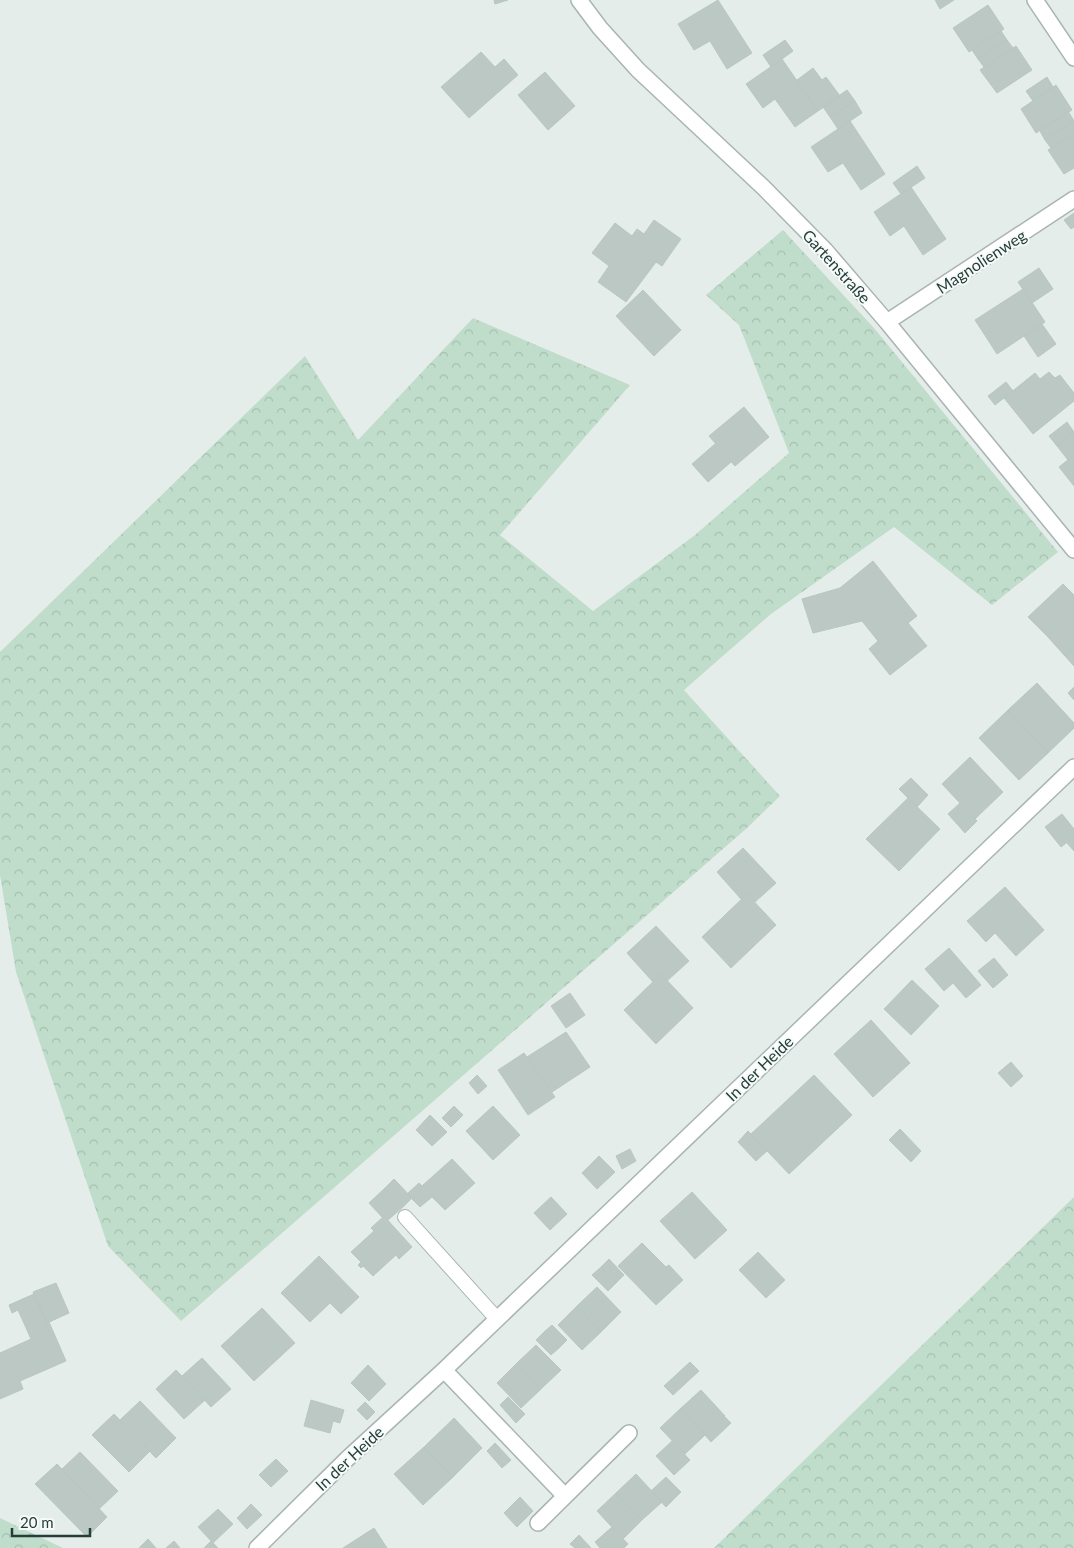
<svg xmlns="http://www.w3.org/2000/svg" width="1074" height="1548" font-family="Lato,sans-serif">
<style>
.forest{fill:url(#forest-crowns)}
.building{fill:#bbc8c4;stroke:#b8c7c2}
.lines{fill:none;stroke-linecap:round;stroke-linejoin:round}
.lane-casing{stroke:#a8b5b2;stroke-width:16}
.street-casing{stroke:#a8b5b2;stroke-width:18}
.lane{stroke:#fff;stroke-width:14}
.street{stroke:#fff;stroke-width:15}
.labels{text-anchor:middle;dominant-baseline:central;stroke-width:4;stroke-linejoin:round;paint-order:stroke}
.street-label{font-size:16px;fill:#253e3a;stroke:#f6faf8}
</style>
<defs>
<pattern id="forest-crowns" width="20" height="18" patternUnits="userSpaceOnUse" patternTransform="scale(1.25)"><rect width="20" height="18" fill="#c0ddcb"/><path d="M2 6a3 3 0 1 1 6 0M12 15a3 3 0 1 1 6 0" fill="none" stroke="#a5bfaf"/></pattern>
</defs>
<rect width="100%" height="100%" fill="#e5edeb"/>
<path class="forest" d="M783 230 874 328 1058 552 992 605 894 527 771 614 684 690 780 796 747 828 181 1321 108 1246 16 972 0 875V652L305 356 358 440 473 318 630 385 500 535 593 611 695 535 789 453 739 325 706 295Z
M1074 1197V1548H714Z
M0 1518 63 1548H0Z"/>
<path class="building" d="M494 0H508L495 4Z
M718 0 752 53 727 69 710 41 694 50 678 24Z
M935 0H954L940 9Z
M988 5 1004 29 969 52 953 28Z
M1001 31 1007 40 978 59 972 50Z
M785 40 793 51 771 67 763 55Z
M1007 40 1013 48 984 67 978 59Z
M1016 46 1032 70 997 93 980 70Z
M481 52 495 67 504 59 518 75 469 118 441 87Z
M782 59 818 111 795 127 775 99 763 108 746 84Z
M813 68 822 80 826 77 840 96 818 111 797 80Z
M545 72 575 106 548 130 518 95Z
M1047 77 1053 87 1033 101 1026 91Z
M1056 85 1072 110 1036 133 1021 109Z
M847 90 855 101 830 117 823 107Z
M855 101 862 113 838 129 830 117Z
M1068 111 1074 121 1045 140 1040 131Z
M850 121 885 174 861 190 843 163 828 172 811 147Z
M1074 121V133L1051 148 1045 140Z
M1074 133V168L1064 174 1048 150Z
M917 166 925 178 901 194 893 183Z
M911 187 946 239 923 255 904 226 890 236 874 212Z
M1074 213V227L1071 229 1064 220Z
M654 220 681 239 662 266 656 262 626 302 598 282 609 266 592 253 615 223 632 236 637 229 644 234Z
M1039 268 1053 289 1032 303 1018 282Z
M1023 289 1045 322 997 354 975 320Z
M643 290 681 330 654 356 616 316Z
M1042 324 1056 344 1038 357 1024 336Z
M1049 372 1055 378 1060 375 1074 393V401L1033 434 1004 398 1035 373 1040 379Z
M1006 382 1013 391 995 405 988 396Z
M744 407 769 437 735 466 709 436Z
M1067 422 1074 432 1057 446 1049 436Z
M1074 432V455L1068 460 1057 446Z
M715 444 731 462 708 482 692 464Z
M1074 455V486L1059 467Z
M873 561 917 616 908 623 927 646 890 675 869 649 878 641 862 621 813 633 802 599 840 588Z
M1063 584 1074 595V611L1047 636 1028 617Z
M1074 611V648L1065 656 1047 636Z
M1074 648V666L1065 656Z
M1037 683 1074 723V728L1048 753 1008 710Z
M1074 687V700L1068 693Z
M1008 710 1048 753 1019 780 979 738Z
M970 757 1003 792 975 819 942 784Z
M911 778 928 795 917 807 899 789Z
M908 798 940 829 899 871 866 839Z
M960 803 977 821 965 833 948 814Z
M1062 814 1074 829V837L1061 847 1045 827Z
M1074 837V851L1067 843Z
M743 848 776 883 755 902 747 894 741 899 717 872Z
M1005 887 1044 930 1016 956 995 933 986 942 967 921Z
M747 894 776 925 731 968 702 937Z
M656 926 689 961 667 981 661 974 653 982 627 953Z
M949 948 981 985 966 998 953 983 944 991 925 969Z
M994 958 1008 975 993 988 978 971Z
M661 974 693 1008 656 1044 624 1010Z
M912 980 939 1006 911 1035 884 1009Z
M570 993 585 1015 566 1028 551 1006Z
M871 1020 910 1063 873 1097 834 1054Z
M566 1032 590 1067 552 1092 527 1057Z
M524 1053 555 1097 528 1115 498 1070Z
M1011 1062 1023 1076 1011 1087 998 1073Z
M477 1075 487 1086 478 1094 469 1083Z
M814 1075 852 1115 789 1174 751 1134Z
M454 1106 463 1115 451 1127 442 1118Z
M493 1106 520 1135 493 1160 466 1131Z
M430 1115 447 1132 432 1146 416 1130Z
M900 1129 921 1151 911 1162 889 1140Z
M748 1131 767 1151 756 1161 738 1142Z
M630 1149 636 1161 622 1169 616 1156Z
M599 1156 615 1172 597 1189 582 1173Z
M452 1159 475 1183 445 1210 432 1197 420 1207 407 1194 419 1183 422 1186Z
M394 1179 412 1198 403 1207 385 1188Z
M385 1188 403 1207 388 1220 384 1216 382 1217 369 1203Z
M692 1192 727 1230 695 1259 660 1221Z
M551 1197 567 1214 550 1230 534 1213Z
M384 1216 412 1247 399 1259 396 1255 373 1276 363 1266 361 1268 358 1265 361 1262 351 1252 374 1231 371 1228Z
M642 1243 666 1267 669 1265 683 1280 656 1305 618 1266Z
M758 1252 785 1280 766 1298 739 1270Z
M319 1256 359 1297 341 1314 330 1303 310 1322 281 1293Z
M609 1259 624 1275 616 1283 601 1267Z
M601 1267 616 1283 608 1291 592 1275Z
M56 1283 69 1313 47 1323 33 1292Z
M597 1287 621 1312 601 1332 577 1306Z
M34 1294 47 1323 49 1322 66 1361 20 1381 23 1389 0 1399V1353L31 1339 18 1310 12 1313 9 1305Z
M577 1306 601 1332 582 1350 558 1325Z
M262 1308 295 1343 254 1381 221 1346Z
M552 1325 567 1340 559 1348 544 1332Z
M544 1332 559 1348 551 1355 536 1340Z
M536 1345 561 1370 541 1389 516 1364Z
M202 1358 231 1389 211 1407 182 1376Z
M690 1362 699 1371 673 1395 664 1386Z
M516 1364 541 1389 521 1408 497 1383Z
M368 1365 386 1384 369 1401 351 1383Z
M176 1370 205 1400 184 1419 156 1389Z
M701 1390 725 1416 705 1435 680 1409Z
M508 1397 525 1414 516 1423 500 1405Z
M311 1400 344 1410 340 1423 333 1421 330 1433 304 1426Z
M140 1401 176 1438 156 1458 120 1420Z
M365 1402 375 1412 367 1420 357 1410Z
M680 1409 705 1435 685 1454 660 1428Z
M114 1414 150 1451 129 1472 92 1435Z
M725 1417 731 1423 711 1442 705 1435Z
M454 1418 482 1448 453 1477 424 1447Z
M672 1441 690 1460 674 1475 656 1456Z
M495 1443 511 1460 502 1468 487 1451Z
M424 1447 453 1477 423 1505 394 1474Z
M80 1452 118 1491 99 1509 62 1469Z
M276 1459 288 1471 271 1487 259 1475Z
M57 1464 107 1517 87 1537 35 1484Z
M636 1474 662 1502 642 1520 616 1493Z
M666 1477 681 1492 666 1507 651 1491Z
M616 1493 642 1520 623 1539 597 1511Z
M520 1497 533 1511 517 1527 504 1513Z
M251 1504 262 1515 247 1529 237 1518Z
M218 1509 233 1524 213 1543 198 1527Z
M612 1527 628 1544 624 1548H600L595 1542Z
M374 1528 387 1548H343Z
M579 1535 591 1548H575L570 1544Z
M148 1539 156 1548H139Z
M174 1541 180 1548H166Z
M211 1541 218 1548H204Z"/>
<g class="lines">
<defs>
<path id="lane" d="M405 1217 497 1319"/>
<path id="street" d="M579 0 600 28 638 70 764 188 825 250 887 322 1074 550
M1035 0 1074 58
M887 322 1074 199
M444 1370 565 1496
M538 1523 629 1433
M257 1548 347 1459 444 1370 1074 767"/>
</defs>
<use href="#lane" class="lane-casing"/>
<use href="#street" class="street-casing"/>
<use href="#lane" class="lane"/>
<use href="#street" class="street"/>
</g>
<g class="labels">
<g class="street-label">
<text transform="translate(981 261) rotate(-33)">Magnolienweg</text>
<text transform="translate(837 266) rotate(48)">Gartenstraße</text>
<text transform="translate(759 1068) rotate(-44)">In der Heide</text>
<text transform="translate(349 1458) rotate(-43)">In der Heide</text>
</g>
</g>
<path d="M12 1528v8h78v-8" fill="none" stroke="#253e3a" stroke-width="2.5"/>
<text x="20" y="1528" font-size="15" fill="#253e3a" stroke="#f6faf8" stroke-width="4" paint-order="stroke">20 m</text>
</svg>
